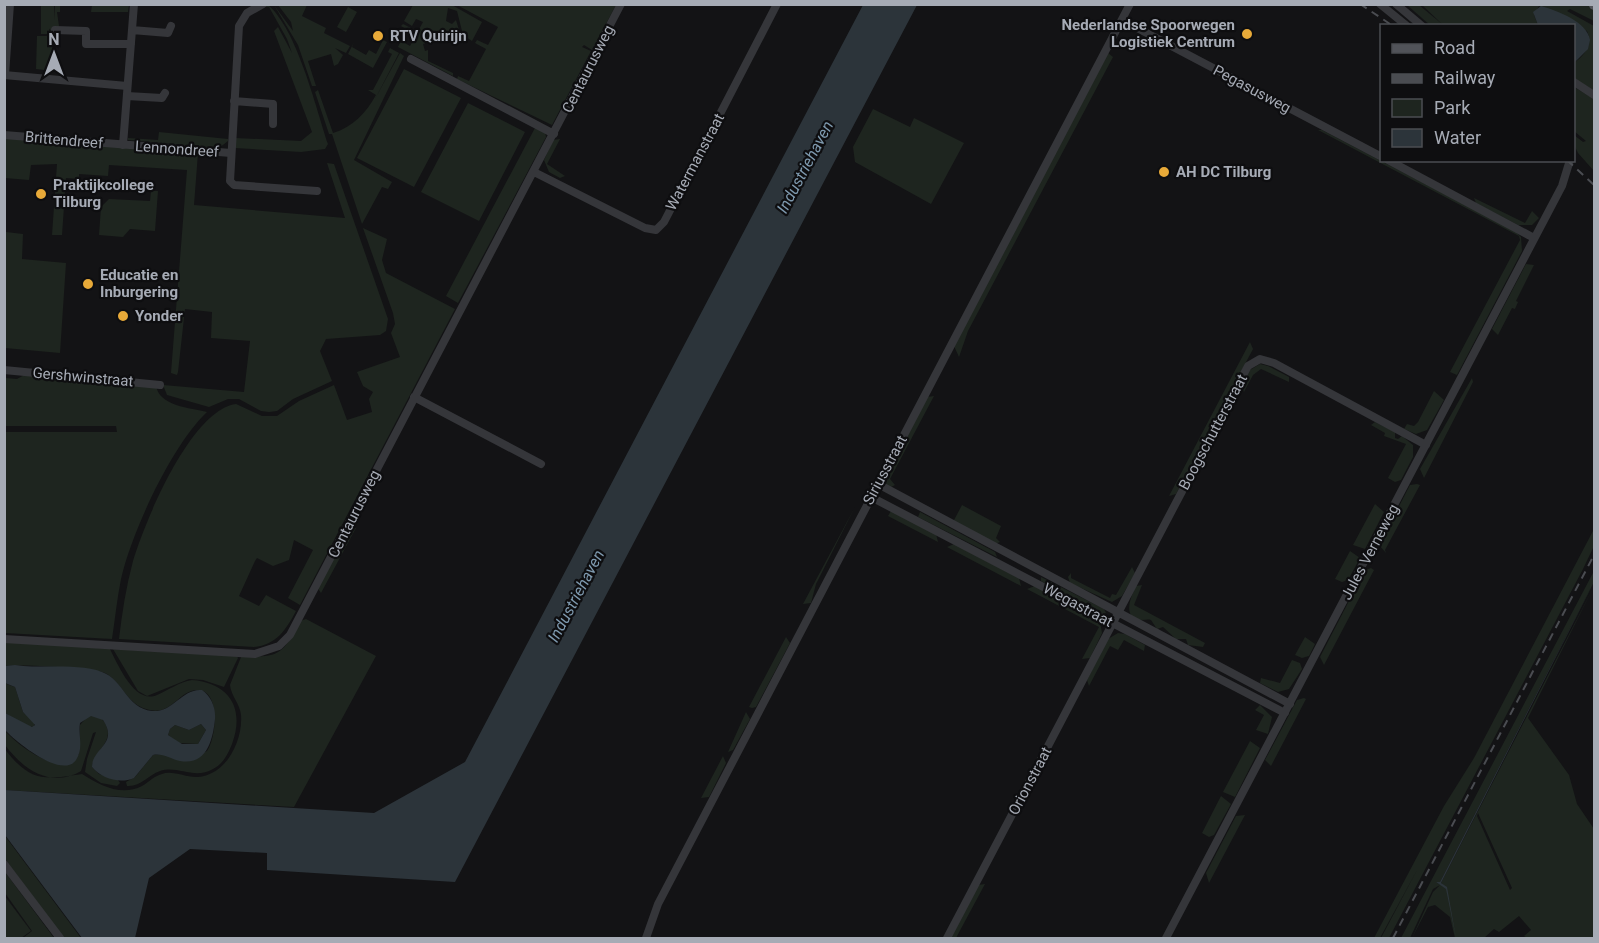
<svg xmlns="http://www.w3.org/2000/svg" width="1599" height="943" font-family="Roboto,sans-serif">
<style>
.green{fill:#1e251f;fill-rule:evenodd}
.water{fill:#2c343a;fill-rule:evenodd}
.lines{fill:none;stroke-linecap:round;stroke-linejoin:round}
.minor{stroke:#35363a;stroke-width:8}
.major{stroke:#515359;stroke-width:10}
.rail{stroke:#4a4c51;stroke-width:2;stroke-dasharray:8 6;stroke-linecap:butt}
.poi-dot{fill:#e8aa39;stroke:#0e0e10;stroke-width:2}
.labels{text-anchor:middle;dominant-baseline:central;stroke-width:4.5;stroke-linejoin:round;paint-order:stroke}
.poi-label{font-size:15px;font-weight:bold;fill:#a6abb5;stroke:#0e0e10;text-anchor:start}
.street-label{font-size:15px;fill:#a6abb5;stroke:#0e0e10}
.water-label{font-size:16px;font-style:italic;fill:#7e99ae;stroke:#0e0e10}
</style>
<rect width="100%" height="100%" fill="#131315"/>
<path class="green" d="M600 4 616 5 592 50 584 45 582 47 591 51 552 125 457 79 458 76 469 81 486 49 475 43 477 40 488 45 498 27 457 5Z
M41 5H54V20L55 5H60V12H57L59 26 54 34H41Z
M92 5H129L128 12H91Z
M268 5C297 29 316 108 328 144L325 149 301 152 235 148V138L301 141 312 132 274 31 278 27 292 53 287 39 269 7H265Z
M274 5 293 31 291 22 278 5H307L302 16 326 28 324 33 350 46 346 53 335 48 343 55 338 64 334 66 331 54 308 61 316 86H312L298 45Z
M413 5H452L482 22 472 41 463 35 457 11 448 8 446 21 452 24 456 20 459 30 423 44 425 51 428 50V61L453 73V76L398 47 406 29 401 26 403 24 411 28 403 42 410 46 423 22 416 19 412 26 404 21Z
M1407 5H1419L1442 24 1422 5H1588L1594 8V21L1570 9 1567 11 1594 26V91L1574 78V63C1585 55 1593 45 1587 31L1539 6 1534 15 1538 25 1431 26Z
M348 7 357 12 346 32 337 27Z
M37 36H54L53 71 36 69Z
M383 40 387 42 373 68 348 54 354 42 352 47 366 55 369 50 376 54Z
M390 48 399 53 375 99 400 53 404 56 354 160 392 182 388 189 382 187 362 224 332 134H329L315 92 318 90 333 133C353 127 366 113 376 95L368 90H373L392 54 388 52Z
M1108 53 1113 57 968 331 959 357 954 346Z
M404 69 461 98 414 187 357 158Z
M1574 87 1594 99V171L1578 153 1574 145V135L1583 142 1586 141 1574 131Z
M468 103 525 132 479 221 421 192Z
M873 109 910 127 914 118 964 143 931 204 855 162 853 147Z
M536 126 545 131 546 137 458 303 446 296Z
M1318 130H1322L1515 231 1521 237 1522 251 1457 375 1450 372 1520 240 1519 236Z
M159 132 228 139V141L219 148 128 140V138L158 140Z
M4 138 198 153 194 205 345 218 327 163 334 164 388 319 386 331 380 335 326 339 320 351 332 381 293 399 277 411 269 412 261 411 239 399H228L209 407 167 395 163 385 244 392 250 341 211 338 212 312 185 309 178 372 177 375 171 373 187 170 109 165 108 176 79 174V179L66 178 62 235H52L57 164 31 165 29 180 5 178Z
M560 139 547 164 565 176 560 178 549 172 544 160 553 140Z
M151 191H158L155 231 130 229 123 237 99 235 101 207 109 199 150 201Z
M1474 198 1525 223 1532 211 1539 218 1532 225H1518L1476 203Z
M363 228 387 239 382 260 386 273 455 309 300 605 288 598 313 550 294 540 289 560 273 566 257 558 255 561 239 596 259 606 266 595 296 611C286 630 276 645 254 647L119 639C122 613 126 587 133 561 145 521 191 410 236 404L262 416H277L299 401 334 385 347 420 372 412 369 399 373 392 363 386 357 372 400 357 391 333 395 324 393 313Z
M6 232 23 234 22 259 66 263 60 353 5 348Z
M1526 264 1534 265 1516 301 1518 302 1515 309 1512 308 1498 335 1492 329Z
M1250 342 1253 349 1176 494 1169 496Z
M1260 364 1268 366 1289 377V382L1261 369 1253 375 1244 392 1242 386 1250 370Z
M26 374 156 385C158 406 191 408 207 412 172 445 132 531 121 579 117 599 115 619 112 639L5 633 4 432H117L116 426H5V378L17 379Z
M1472 378 1473 382 1424 478 1420 469Z
M1434 391 1444 400 1427 430 1416 434 1404 429 1407 424 1414 426 1418 422Z
M934 396 890 479 895 485 889 488 884 480 927 397Z
M1375 422 1395 432V438L1398 439 1402 436 1413 445V457L1401 480 1395 482 1388 478 1406 444 1384 436 1385 433 1371 425Z
M1417 484 1420 485 1385 550 1386 553 1379 545 1410 485Z
M1375 504 1384 512 1365 549 1353 545Z
M962 505 1001 526 996 538 1000 542 995 544 953 522Z
M855 507 816 584 811 603 803 604Z
M891 511 936 534 938 542 888 516Z
M920 512 995 552 997 557 918 517Z
M349 528H356L321 593 317 587Z
M1594 529V546L1583 569 1389 938H1381L1417 870 1380 938H1374L1444 806 1474 758Z
M954 544 1019 578 1021 586 947 547Z
M1350 551 1360 558 1348 580 1342 582 1335 579Z
M1132 567 1135 573 1122 596 1112 602 1070 583 1068 577 1071 573V578L1110 598 1112 594 1116 595Z
M1371 568 1374 570 1324 665 1320 657 1365 570Z
M1594 571V582L1440 882H1436L1446 888 1441 883 1594 586 1528 718 1569 775 1577 804 1594 829V938H1527L1524 936 1531 930 1519 916 1499 932 1494 929 1484 938H1455L1450 917 1435 905 1428 907 1412 938 1433 892 1440 885 1433 889 1410 938H1401ZM1478 813 1512 888 1510 890 1477 816Z
M1041 577 1104 609 1106 613 1102 614 1041 581Z
M1142 585 1134 605 1205 643 1203 647 1188 645 1186 639H1176L1163 627 1157 629 1151 620C1148 619 1145 620 1142 620 1121 619 1131 596 1136 586Z
M1035 586 1100 622 1102 633 1090 658 1082 659 1099 627 1027 589Z
M306 619 376 656 294 807 5 790 4 748C30 782 43 780 82 774 100 785 121 797 142 786 149 782 154 776 162 774 173 770 186 778 198 777 226 775 243 741 241 715 240 704 231 696 230 685L241 657C248 655 257 657 265 656 285 655 292 636 300 621Z
M1118 633 1125 634 1145 645 1144 651 1124 640 1118 650 1110 646 1089 686 1087 680 1108 639Z
M786 637 790 643 756 707 752 708 749 707Z
M1305 637 1315 644 1309 656 1302 658 1295 655Z
M4 641 110 649C118 665 135 705 157 695 169 690 179 682 192 680 230 683 245 709 232 744 228 754 223 764 213 769 194 780 178 765 160 771 148 775 141 787 127 786L126 782 135 777 153 755 161 754 186 761 207 751C216 739 221 692 199 690 179 688 172 718 146 709 126 703 122 682 105 673 96 668 16 664 5 666Z
M113 649 237 656 238 658 224 687 203 680 189 679 147 696 138 691Z
M1292 660 1300 663 1302 669 1289 689 1278 692 1260 683 1261 678 1280 683Z
M4 683 15 687 23 712 34 722V727L25 726 5 713Z
M1304 698 1306 699 1271 766 1265 760 1297 700Z
M1260 705 1272 717 1268 734 1256 730 1264 715 1255 710Z
M746 712 750 719 733 750 728 752Z
M88 716C95 715 101 716 105 723 116 742 93 751 92 767L99 774 118 780 120 783 117 786 101 783 85 772 87 759 96 732 93 733 81 771C50 789 23 769 5 745L4 730C20 747 44 764 68 765L79 754 80 725Z
M201 724 206 730 198 744 179 743 168 735 170 729 175 725 189 730Z
M1250 741 1260 748 1235 797 1223 792Z
M723 756 726 763 709 797 701 798Z
M1221 796 1231 804 1214 835 1209 837 1202 833Z
M1245 815 1209 883 1206 873 1236 816Z
M5 836 81 938H64L5 859Z
M5 872 54 938H23L32 931 5 893Z
M985 884 956 938H950L978 885Z
M4 895 31 931 21 938H5Z"/>
<path class="water" d="M863 5H917L455 882 267 870V853L190 849 149 878 135 938H82L5 835V790L374 813 465 762Z
M1541 6C1557 11 1587 21 1590 40L1588 49 1574 63V26L1538 25 1533 12Z
M1594 582 1441 883 1447 887 1456 938 1446 889 1436 882H1440Z
M15 665C42 669 78 663 102 672 124 680 126 708 152 711 173 713 182 688 202 690 211 696 216 708 215 719 213 739 207 766 180 761 170 759 163 753 153 755L134 778C120 784 102 779 92 767 92 748 119 744 103 720L91 716 80 723C78 736 84 748 76 760 62 780 15 741 5 730V713L32 727 35 725 23 712 15 687 5 683V666ZM201 724 206 730 198 744H182L168 735 170 729 175 725 189 730Z"/>
<g class="lines">
<path class="minor" d="M263 4 247 13 239 26 230 181 234 185 317 191
M1380 4 1407 26
M1396 4 1422 26
M1122 20 1382 157
M55 30 86 31V44H131
M132 30 168 33 171 26
M411 59 554 134
M4 75 127 86
M5 75 10 4
M1574 82 1594 95
M127 96 162 98 165 93
M234 101 273 104V124
M4 135 231 153
M123 145 134 4
M1388 160 1534 238
M534 172 645 228 656 230 664 222 777 4
M4 370 160 385
M414 397 541 464
M878 484 1290 704
M871 497 1285 713
M4 639 255 654 279 646 290 635 621 4
M4 864 60 938
M646 938 658 904 1130 4
M947 938 1248 366 1260 359 1274 363 1426 445
M1166 938 1562 186 1570 160"/>
<path class="major" d="M1594 4V5"/>
<path class="rail" d="M1360 4 1393 26
M1567 160 1594 185
M1393 938 1594 555"/>
</g>
<g class="poi-dot">
<circle cx="1247" cy="34" r="6"/>
<circle cx="378" cy="36" r="6"/>
<circle cx="1164" cy="172" r="6"/>
<circle cx="41" cy="194" r="6"/>
<circle cx="88" cy="284" r="6"/>
<circle cx="123" cy="316" r="6"/>
</g>
<g class="labels">
<g class="poi-label">
<text x="1235" y="25" text-anchor="end">Nederlandse Spoorwegen<tspan x="1235" dy="17">Logistiek Centrum</tspan></text>
<text x="390" y="36">RTV Quirijn</text>
<text x="1176" y="172">AH DC Tilburg</text>
<text x="53" y="185">Praktijkcollege<tspan x="53" dy="17">Tilburg</tspan></text>
<text x="100" y="275">Educatie en<tspan x="100" dy="17">Inburgering</tspan></text>
<text x="135" y="316">Yonder</text>
</g>
<g class="street-label">
<text transform="translate(588 69) rotate(-63)">Centaurusweg</text>
<text transform="translate(1252 89) rotate(28)">Pegasusweg</text>
<text transform="translate(64 140) rotate(5)">Brittendreef</text>
<text transform="translate(177 149) rotate(4)">Lennondreef</text>
<text transform="translate(695 162) rotate(-62)">Watermanstraat</text>
<text transform="translate(83 377) rotate(5)">Gershwinstraat</text>
<text transform="translate(1213 432) rotate(-62)">Boogschutterstraat</text>
<text transform="translate(885 470) rotate(-62)">Siriusstraat</text>
<text transform="translate(354 514) rotate(-63)">Centaurusweg</text>
<text transform="translate(1370 552) rotate(-62)">Jules Verneweg</text>
<text transform="translate(1078 605) rotate(28)">Wegastraat</text>
<text transform="translate(1030 781) rotate(-62)">Orionstraat</text>
</g>
<g class="water-label">
<text transform="translate(805 167) rotate(-62)">Industriehaven</text>
<text transform="translate(576 596) rotate(-62)">Industriehaven</text>
</g>
</g>
<rect width="1599" height="943" fill="none" stroke="#a6abb5" stroke-width="12"/>
<rect x="1380" y="24" width="195" height="138" fill="#0e0e10" stroke="#4b4d52" stroke-width="1.5"/>
<rect x="1392" y="44" width="30" height="9" fill="#515359" stroke="#4b4d52" stroke-width="1.5"/>
<text x="1434" y="54" font-size="18" fill="#a6abb5">Road</text>
<rect x="1392" y="74" width="30" height="9" fill="#4a4c51" stroke="#4b4d52" stroke-width="1.5"/>
<text x="1434" y="84" font-size="18" fill="#a6abb5">Railway</text>
<rect x="1392" y="99" width="30" height="18" fill="#1e251f" stroke="#4b4d52" stroke-width="1.5"/>
<text x="1434" y="114" font-size="18" fill="#a6abb5">Park</text>
<rect x="1392" y="129" width="30" height="18" fill="#2c343a" stroke="#4b4d52" stroke-width="1.5"/>
<text x="1434" y="144" font-size="18" fill="#a6abb5">Water</text>
<g transform="translate(54 54)" stroke="#0e0e10" stroke-width="4.5" paint-order="stroke">
<path d="M0-4.5L10 22L0 15L-10 22Z" fill="#a6abb5"/>
<text y="-9" font-size="16" font-weight="bold" text-anchor="middle" fill="#a6abb5">N</text>
</g>
</svg>
